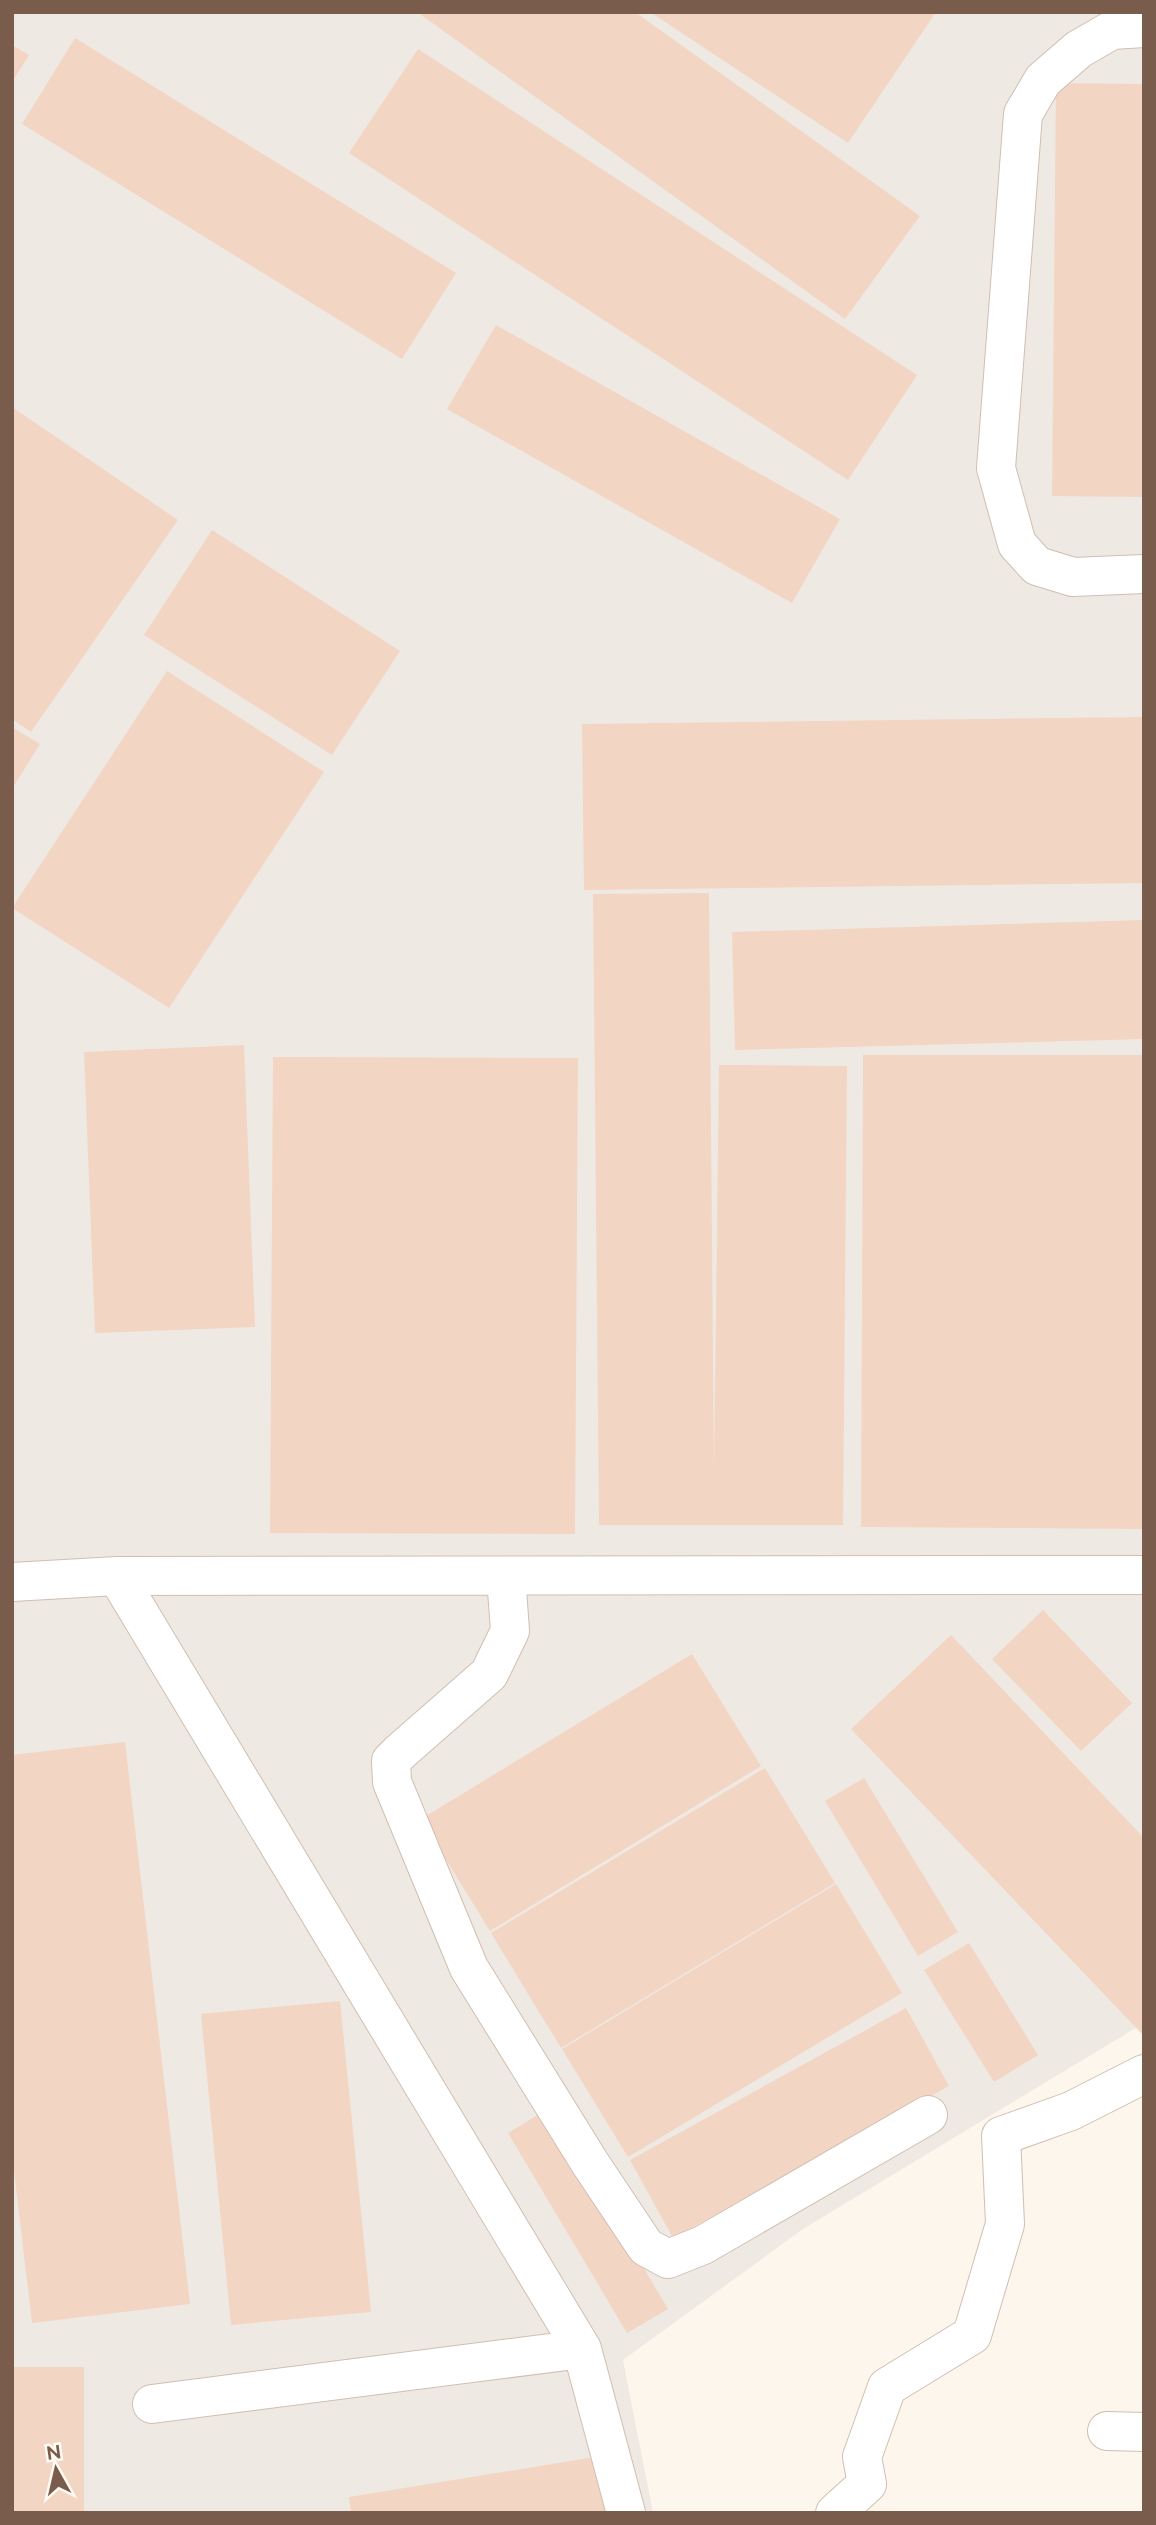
<svg xmlns="http://www.w3.org/2000/svg" width="1156" height="2525" font-family="Raleway,sans-serif">
<style>
.industrial{fill:#efe9e4}
.building{fill:#f3d5c3}
.lines{fill:none;stroke-linecap:round;stroke-linejoin:round}
.minor-casing{stroke:#d1beb0;stroke-width:40}
.minor{stroke:#fff;stroke-width:38}
</style>
<rect width="100%" height="100%" fill="#fdf6ec"/>
<path class="industrial" d="M12 12H1144V2023L803 2229 623 2360 653 2513H12Z"/>
<path class="building" d="M417 12H635L920 216 845 319Z
M650 12H936L848 143Z
M75 38 456 273 402 359 22 124Z
M12 45 29 55 12 82Z
M418 49 917 375 848 480 349 153Z
M1056 83 1144 84V497L1052 496Z
M496 325 840 519 792 603 447 409Z
M12 407 178 520 31 732 12 719Z
M212 530 400 651 332 755 144 635Z
M167 671 324 772 169 1008 12 908Z
M1144 717V883L584 890 582 724Z
M12 727 40 744 12 789Z
M709 893 714 1472 719 1065 847 1066 843 1525H599L593 894Z
M1144 920V1039L735 1050 732 932Z
M244 1045 255 1327 95 1333 84 1052Z
M863 1055H1144V1529L861 1527Z
M273 1057 578 1058 575 1534 270 1533Z
M1043 1610 1132 1703 1081 1751 992 1659Z
M951 1635 1144 1838V2036L851 1729Z
M692 1654 761 1766 490 1931 421 1819Z
M125 1742 190 2304 32 2323 12 2154V1755Z
M765 1768 835 1883 561 2048 491 1933Z
M864 1778 958 1932 918 1956 825 1801Z
M836 1884 902 1993 628 2157 562 2049Z
M969 1943 1038 2055 994 2082 924 1970Z
M340 2001 371 2312 231 2325 201 2014Z
M906 2008 949 2086 673 2238 630 2160Z
M549 2108 668 2309 627 2333 508 2133Z
M12 2367H84V2513H12Z
M601 2456 610 2513H351L349 2497Z"/>
<g class="lines">
<defs>
<path id="minor" d="M1144 28 1112 30 1079 49 1043 80 1023 114 996 468 1017 544 1037 566 1073 577 1144 574
M117 1576 582 2349 626 2513
M506 1576 510 1631 489 1674 400 1752 391 1761 392 1782 469 1968 590 2163 646 2247 668 2259 703 2245 928 2115
M12 1582 117 1576 1144 1575
M152 2404 582 2349
M1107 2431 1144 2432
M835 2513 867 2484 862 2457 887 2387 972 2335 1005 2224 1001 2136 1071 2111 1144 2074"/>
</defs>
<use href="#minor" class="minor-casing"/>
<use href="#minor" class="minor"/>
</g>
<rect width="1156" height="2525" fill="none" stroke="#7a5c4d" stroke-width="28"/>
<g transform="translate(56 2469) rotate(352)" stroke="#fffaf3" stroke-width="5" paint-order="stroke">
<path d="M0-5L12 26L0 18L-12 26Z" fill="#7a5c4d"/>
<text y="-10" font-size="19" font-weight="bold" text-anchor="middle" fill="#7a5c4d">N</text>
</g>
</svg>
